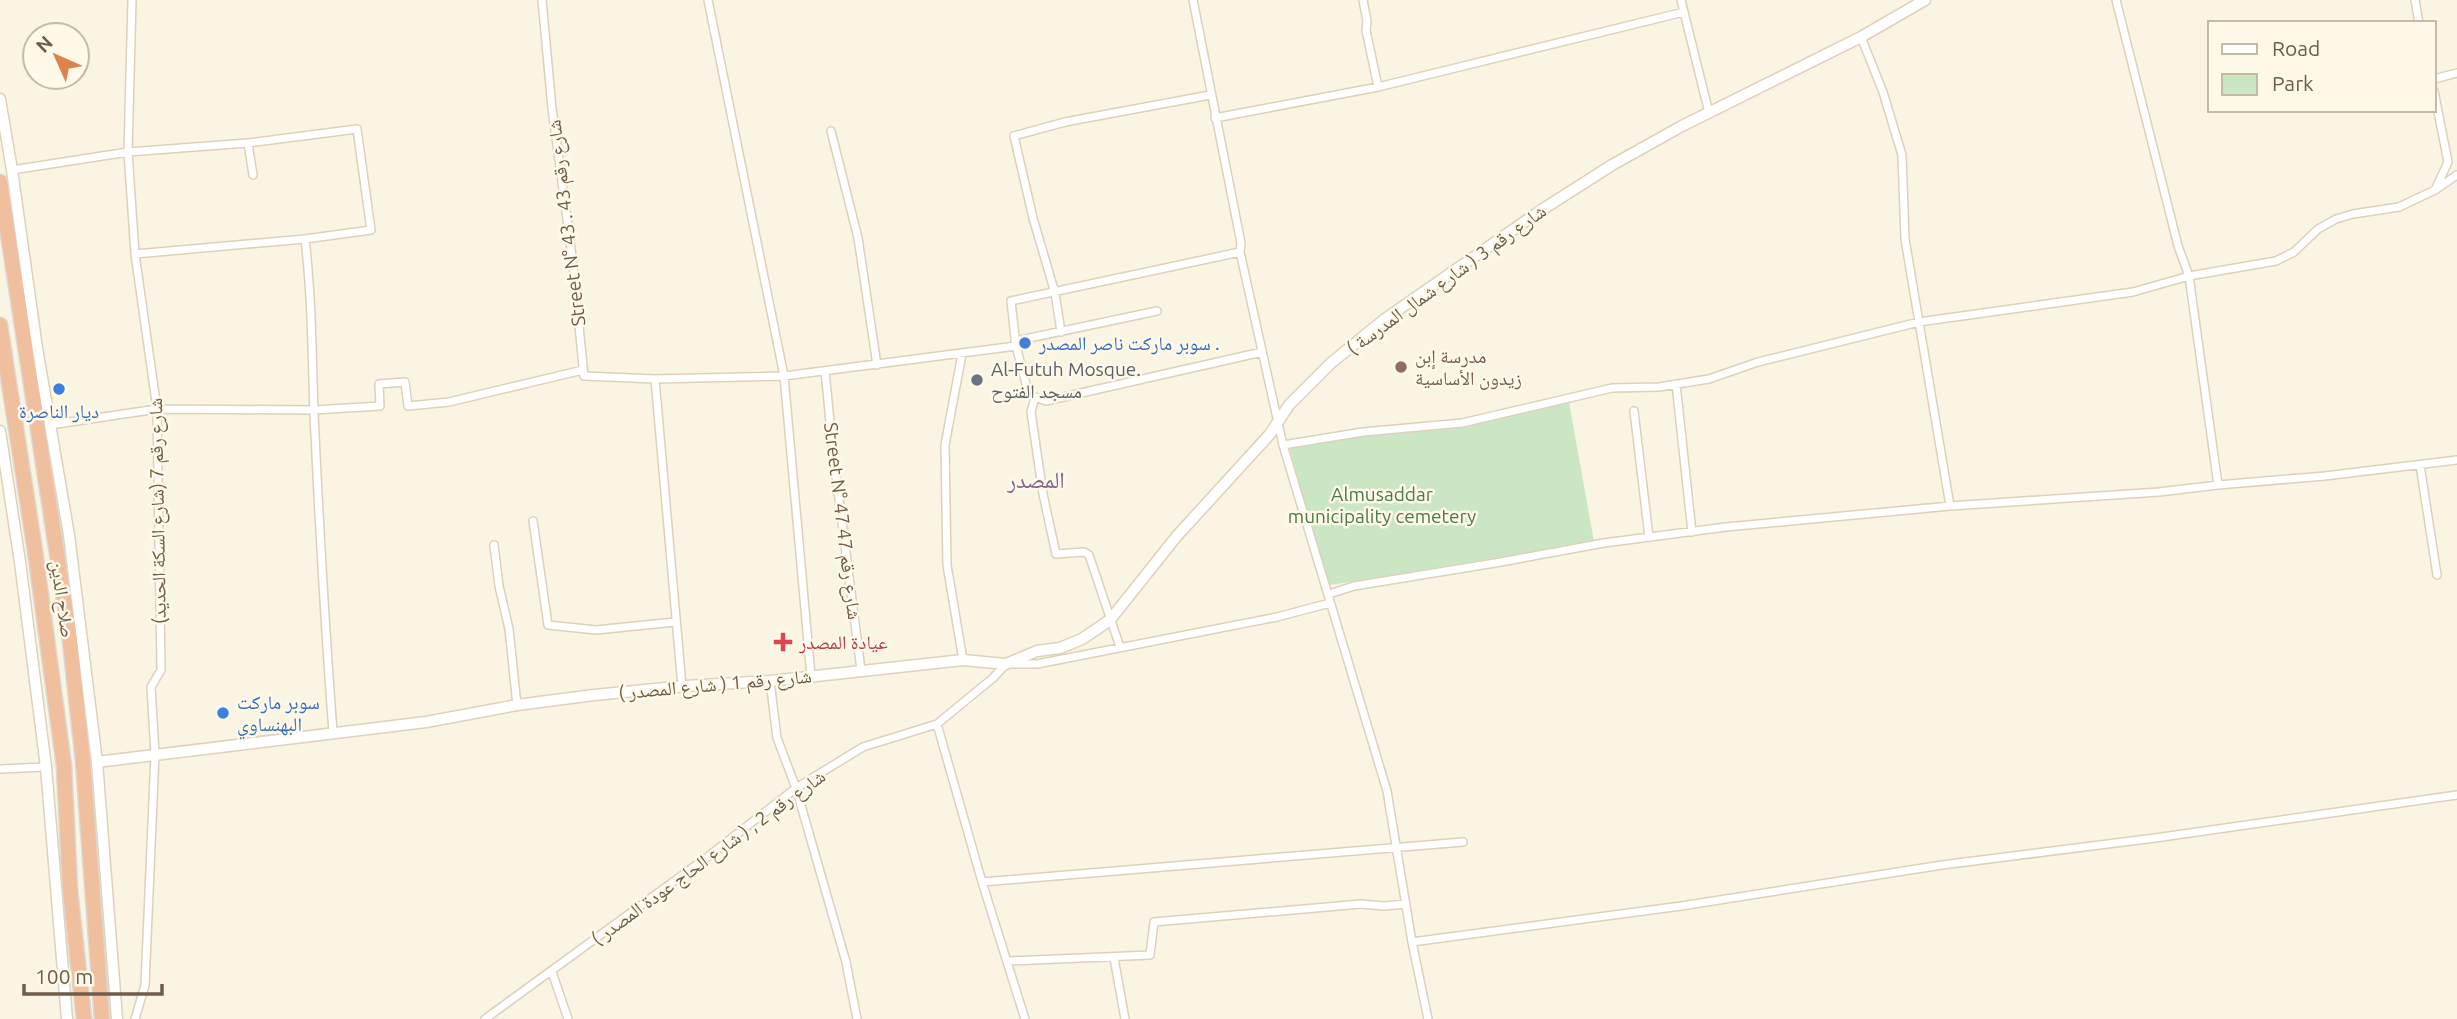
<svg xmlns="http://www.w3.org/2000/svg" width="2457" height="1019" font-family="Ubuntu,'Noto Naskh Arabic',sans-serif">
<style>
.green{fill:#cbe6c2}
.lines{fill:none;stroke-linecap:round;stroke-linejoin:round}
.street-casing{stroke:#ddd1be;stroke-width:10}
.secondary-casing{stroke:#dfd1ba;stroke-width:13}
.highway-casing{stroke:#dcd8d4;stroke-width:17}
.street{stroke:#fff;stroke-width:7}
.secondary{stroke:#fff;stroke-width:10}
.highway{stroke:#f0bf9d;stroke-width:14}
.shop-dot{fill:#3f7fe0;stroke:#fdf8e7;stroke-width:2.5}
.education-dot{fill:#8d6e63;stroke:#fdf8e7;stroke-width:2.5}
.worship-dot{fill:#6b7280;stroke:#fdf8e7;stroke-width:2.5}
.health-dot{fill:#e0444e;stroke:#fdf8e7;stroke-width:2.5}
.labels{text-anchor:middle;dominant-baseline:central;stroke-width:5;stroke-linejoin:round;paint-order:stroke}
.street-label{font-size:19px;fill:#6f5d4a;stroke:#fdf8e7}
.shop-label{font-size:19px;fill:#366cbe;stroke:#fdf8e7;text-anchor:start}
.education-label{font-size:19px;fill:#785e54;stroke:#fdf8e7;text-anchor:start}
.worship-label{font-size:19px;fill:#5b616d;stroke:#fdf8e7;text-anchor:start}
.park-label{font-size:19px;fill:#4e7a46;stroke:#fdf8e7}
.health-label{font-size:19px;fill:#be3a42;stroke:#fdf8e7;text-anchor:start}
.quarter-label{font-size:23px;fill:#84628c;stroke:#fdf8e7}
</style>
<rect width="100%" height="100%" fill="#faf4e2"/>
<path class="green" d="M1569 402 1594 542 1331 585 1325 578 1289 446 1480 422Z"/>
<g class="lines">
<defs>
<path id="street" d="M132 0 128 152 135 254 157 409 161 670 151 687 155 754 145 985 135 1019
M542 0 552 108 572 256 584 376 655 379 784 376 1016 346
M708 0 784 376 811 676
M1193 0 1241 243 1240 252 1283 445 1387 791 1412 942 1428 1019
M1363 0 1367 21 1366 30 1378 87
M1681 0 1709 113
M2116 0 2178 246 2189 276 2218 485
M2415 0 2419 23
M1861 37 1883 92 1902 155 1905 239 1950 506
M2434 79 2457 73
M2434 91 2448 162 2436 188
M1215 118 1378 87 1684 12
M831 131 858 238 877 365
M248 143 253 175
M12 170 128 152 248 143 357 129 371 230 305 239 135 254
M305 239C312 299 312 355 314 414 319 520 325 626 333 732
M1240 252 1011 301 1016 346 1029 395 1046 401 1262 352
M1061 332 1055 293 1033 218 1014 136 1065 122 1210 95
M1015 341 1157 311
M962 354 945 445 947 565 963 660
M825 371 833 452 861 670
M655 379 682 686
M1676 384 1692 532
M1035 397 1031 412 1043 494 1056 554 1084 552 1089 555 1120 647
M1634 411 1649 537
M50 425 157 409 314 410 380 406 379 384 405 382 408 406 449 402 583 370
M1283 445 1363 432 1462 423 1612 388 1659 387 1709 379 1758 362 1919 322 2133 292 2189 276 2276 261 2294 252 2318 229 2336 219 2353 214 2399 207 2435 190 2457 175
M2420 465 2437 575
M533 521 548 625 596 630 675 622
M494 545 499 586 509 629 517 705
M1329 594 1354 586 1501 562 1604 543 1726 527 1950 506 2159 492 2218 485 2325 476 2457 460
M770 681 777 738 796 788 846 962 857 1019
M937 724 982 882 1025 1019
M0 769 46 767
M982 882 1463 842
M1412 942 1681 906 1942 865 2155 838 2457 795
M1114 958 1125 1019
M1008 961 1150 955 1154 922 1361 904 1384 906 1406 904
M552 972 568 1019
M485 1019 710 855 796 788 863 747 937 724 993 678 1006 664H1037L1277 617 1330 603"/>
<path id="secondary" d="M0 99 12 170 37 348 69 535 97 762 117 1019
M0 431 20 562 46 767 67 1019
M97 762 426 722 517 705 594 695 686 686 770 681 963 660 1006 664 1037 651 1060 648 1082 639 1110 620 1176 537 1270 434 1289 405 1331 363 1385 319 1540 211 1612 165 1682 126 1861 37 1925 0"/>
<path id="highway" d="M0 182 69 632 83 761 102 1019
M0 325 35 551 64 766 70 890 84 1019"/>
</defs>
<use href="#street" class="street-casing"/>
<use href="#secondary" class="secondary-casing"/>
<use href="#highway" class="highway-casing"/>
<use href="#street" class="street"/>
<use href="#secondary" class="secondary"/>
<use href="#highway" class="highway"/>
</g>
<g class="shop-dot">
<circle cx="1025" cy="343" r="7"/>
<circle cx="59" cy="389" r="7"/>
<circle cx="223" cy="713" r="7"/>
</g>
<circle class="education-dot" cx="1401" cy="367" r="7"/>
<circle class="worship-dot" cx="977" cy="380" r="7"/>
<path class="health-dot" d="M779.5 631.5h7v7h7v7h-7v7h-7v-7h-7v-7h7z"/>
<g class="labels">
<g class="street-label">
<text transform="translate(566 223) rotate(-97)">Street N° 43 . شارع رقم 43</text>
<text transform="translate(1446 279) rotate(-36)">شارع رقم 3 ( شارع شمال المدرسة )</text>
<text transform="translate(157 511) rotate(-91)">شارع رقم 7 (شارع السكة الحديد)</text>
<text transform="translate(843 521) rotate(83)">Street N° 47 شارع رقم 47</text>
<text transform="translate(63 599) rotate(82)">صلاح الدين</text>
<text transform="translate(715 684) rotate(-5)">شارع رقم 1 ( شارع المصدر )</text>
<text transform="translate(708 857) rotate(-36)">شارع رقم 2 , ( شارع الحاج عودة المصدر )</text>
</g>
<g class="shop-label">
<text x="1039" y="343">سوبر ماركت ناصر المصدر .</text>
<text x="59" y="411" text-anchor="middle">ديار الناصرة</text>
<text x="237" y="702">سوبر ماركت<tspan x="237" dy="22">البهنساوي</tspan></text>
</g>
<g class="education-label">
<text x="1415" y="356">مدرسة إبن<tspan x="1415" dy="22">زيدون الأساسية</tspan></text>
</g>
<g class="worship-label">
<text x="991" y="369">Al-Futuh Mosque.<tspan x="991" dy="22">مسجد الفتوح</tspan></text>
</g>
<g class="park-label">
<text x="1382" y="494">Almusaddar<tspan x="1382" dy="22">municipality cemetery</tspan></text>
</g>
<g class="health-label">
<text x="799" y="642">عيادة المصدر</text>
</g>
<g class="quarter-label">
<text x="1036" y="479">المصدر</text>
</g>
</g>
<rect x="2208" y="21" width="228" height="91" fill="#fdf8e7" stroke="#c4baa8" stroke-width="2"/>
<rect x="2222" y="44" width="35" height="10" fill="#ffffff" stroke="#c4baa8" stroke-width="2"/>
<text x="2272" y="56" font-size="21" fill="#6f5d4a">Road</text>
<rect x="2222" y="74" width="35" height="21" fill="#cbe6c2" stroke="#c4baa8" stroke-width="2"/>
<text x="2272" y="91" font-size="21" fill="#6f5d4a">Park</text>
<g transform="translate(56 56) rotate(315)"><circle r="33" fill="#fdf8e7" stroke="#c4baa8" stroke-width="2"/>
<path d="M0-5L12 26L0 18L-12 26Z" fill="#db844f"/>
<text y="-10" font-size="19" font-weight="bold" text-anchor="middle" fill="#6f5d4a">N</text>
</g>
<path d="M24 984v10h138v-10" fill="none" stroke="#6f5d4a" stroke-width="3.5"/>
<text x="35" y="984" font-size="21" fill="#6f5d4a" stroke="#fdf8e7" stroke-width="5" paint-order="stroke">100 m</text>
</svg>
